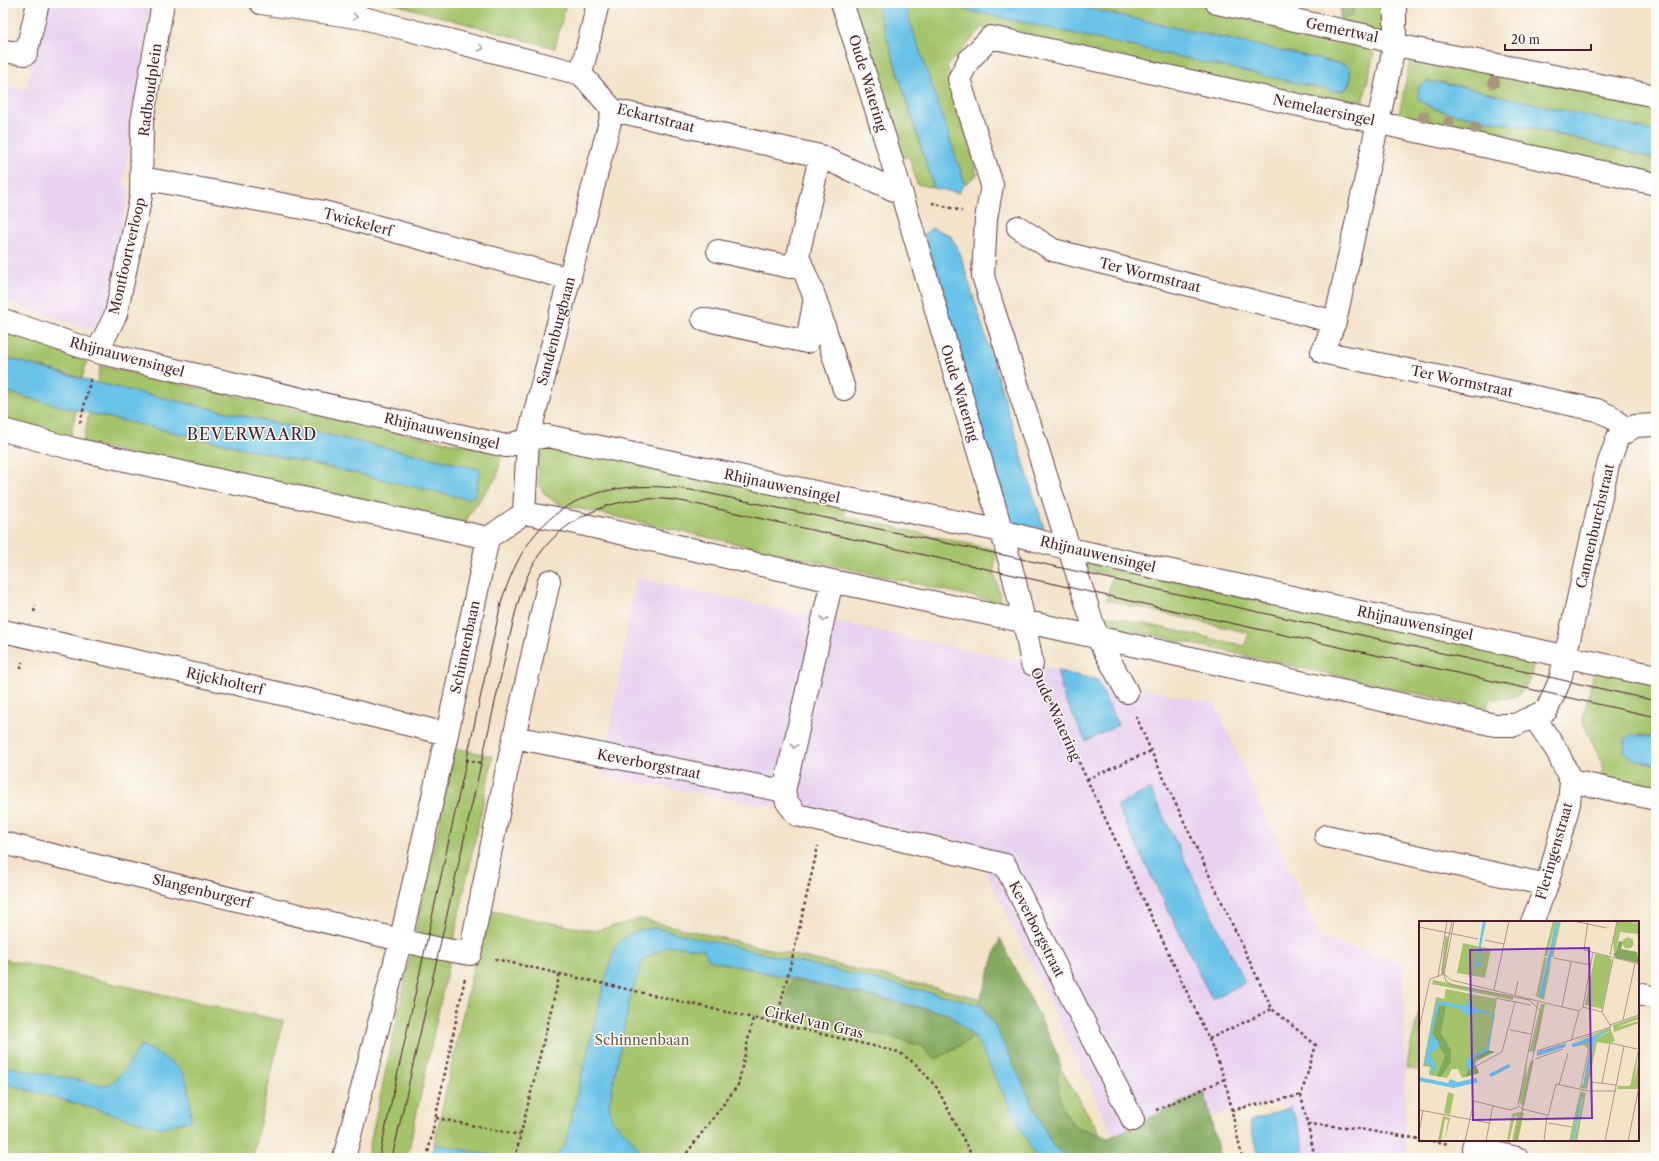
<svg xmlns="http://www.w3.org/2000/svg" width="1659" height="1161" font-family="'Libre Caslon Text',serif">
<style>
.built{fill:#e8d2ef}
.green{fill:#a4c36a;stroke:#77714a}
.forest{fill:#83a95e;stroke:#666444}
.water{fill:#69c2e7;stroke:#5a7089}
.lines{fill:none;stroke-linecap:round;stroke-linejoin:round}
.minor-casing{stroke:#633c43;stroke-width:24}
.path{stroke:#633c43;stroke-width:2.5;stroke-dasharray:3 3;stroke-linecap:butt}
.minor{stroke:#fff;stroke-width:22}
.tram{stroke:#4a1f2b;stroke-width:1}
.tree{fill:#a8977e}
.oneway{stroke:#ae9aa0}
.labels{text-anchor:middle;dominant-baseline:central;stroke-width:3;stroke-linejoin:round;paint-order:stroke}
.street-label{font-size:14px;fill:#4a1f2b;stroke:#fdfcf7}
.park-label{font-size:14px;fill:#6a5841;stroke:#fdfcf7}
.quarter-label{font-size:16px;letter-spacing:1px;fill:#4a1f2b;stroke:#fdfcf7}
.inset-road{fill:none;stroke:#af958a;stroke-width:1}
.view{fill:#7b2cbf;fill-opacity:0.15;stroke:#7b2cbf;stroke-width:2}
.inset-edge{fill:none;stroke:#4a1f2b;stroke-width:2}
</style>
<rect width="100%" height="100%" fill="#fdfcf7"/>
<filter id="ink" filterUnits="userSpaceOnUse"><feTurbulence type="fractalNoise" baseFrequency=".025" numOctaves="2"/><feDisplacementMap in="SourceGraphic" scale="8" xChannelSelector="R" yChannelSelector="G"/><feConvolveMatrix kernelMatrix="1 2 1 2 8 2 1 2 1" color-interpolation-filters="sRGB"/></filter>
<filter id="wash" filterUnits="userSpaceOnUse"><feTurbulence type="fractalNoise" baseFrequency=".012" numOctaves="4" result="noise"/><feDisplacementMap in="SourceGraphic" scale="16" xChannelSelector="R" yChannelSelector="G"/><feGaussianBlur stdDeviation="0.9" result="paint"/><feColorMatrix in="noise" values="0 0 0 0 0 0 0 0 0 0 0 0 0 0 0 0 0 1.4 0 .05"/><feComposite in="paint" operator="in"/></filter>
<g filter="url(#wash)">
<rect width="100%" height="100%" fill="#f3e3c9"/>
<path class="built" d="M46 3H151L123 183 129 188 109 306 92 330 3 300V86L26 89Z
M636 578 1215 704 1320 938 1403 962 1406 1158H1295L1284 1102 1114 1137 972 842 602 776Z"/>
<path class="green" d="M391 3H566L555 48Z
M851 3H876L934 188 917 184 909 156 896 159Z
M911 3H935L1345 90 1350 81V70L1346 65 1063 3H1193L1376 43 1361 112 982 28 947 66 977 175 965 184 906 13Z
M1355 3 1356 6 1366 5 1367 3H1385L1384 34 1340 23V18L1352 15Z
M1411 55 1656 103V132L1439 82 1418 98C1426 111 1460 114 1475 117 1536 128 1596 144 1656 159V178L1398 120Z
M3 327 88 357 82 378 3 357Z
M100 366 426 438 502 452 497 476 469 515 464 527 83 443 89 413 468 499 475 495 480 469 97 383Z
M3 391 76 410 70 439 3 422Z
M543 443 845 507 844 516 996 550 994 573 1002 603 559 504C530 489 537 470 543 443Z
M1085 559 1535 659C1528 687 1524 702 1490 698L1487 709 1103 624 1105 615 1245 646 1249 633 1107 600 1112 575 1088 570Z
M1595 668 1656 681V738L1639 734 1635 759 1656 764V789L1604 778 1601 760 1583 723V717Z
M455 748 493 756 407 1158H367Z
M486 910 594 931 641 919 1025 1009 1107 1146 1204 1091 1219 1158H431Z
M3 959 283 1021 252 1158H3Z
M1420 1006V1071L1406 1068Z"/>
<path class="forest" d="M1340 3H1355L1352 16 1340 18Z
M1000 938 1052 1042 1061 1066 1057 1077 1062 1108 1074 1126 1109 1138 1204 1091 1220 1158H1069L1053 1147 995 1026 979 1004Z
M792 979 950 1014 975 1037 934 1060 922 1046 783 1010Z"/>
<path class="water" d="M876 3H911L907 13 965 184 958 193 934 188Z
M935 3H1063L1346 65 1350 70V81L1345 90 1333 91Z
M1428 81 1459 86 1656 132V159C1613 148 1570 136 1526 127 1505 122 1433 114 1421 101 1416 97 1418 92 1419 87Z
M931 228 950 235 960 253 1045 532 1007 523 924 235Z
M3 357 97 383 480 469 475 495 468 499 76 410 3 391Z
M1057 671 1097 680 1118 725 1086 741 1065 700Z
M1632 734 1656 738V764C1645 762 1631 761 1624 752L1625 739Z
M1150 789 1245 983 1212 999 1117 806Z
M655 928 979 1004 995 1026 1053 1147 1069 1158H1036L975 1037 950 1014 709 960 703 949 668 946 643 960 630 998 609 1105 612 1120 628 1135 646 1158H552L555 1157 565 1145 602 992 615 947 626 936 639 930Z
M141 1045C152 1051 176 1063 183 1074 191 1087 190 1106 191 1120L161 1128 3 1083V1066L108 1086 122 1073Z
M1291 1107 1300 1132 1305 1158H1258L1250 1121Z
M435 1144 505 1158H431Z"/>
</g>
<g filter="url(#ink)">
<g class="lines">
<defs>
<path id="minor" d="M261 3 363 18 581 74 613 110 820 156 901 193
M842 3C882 122 916 243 952 364 981 463 1015 562 1032 664
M1217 3 1377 38 1411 48 1656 96
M1395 3V43L1335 322 1322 352 1597 410 1612 417 1627 431
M3 51 26 54 38 3
M581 74 598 3
M142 178 324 212 570 279
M1018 227 1053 250 1335 322
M718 251 790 267 798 256
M816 301 844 389
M703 319 807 342 815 298 798 256 820 156
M3 320 97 352 506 446 528 439 548 436 1001 531 1070 549 1656 676
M97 352 116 314 141 196 142 122 163 3
M3 430 74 449 488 538
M524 513 572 522 832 581 1046 626 1495 725H1515L1547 710 1560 680 1608 465 1618 437 1635 426 1656 425
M488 538 524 513 528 439 613 110
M3 631 308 700 447 734
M1127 692 1097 637 983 276 986 219 992 185 959 79 969 60 991 37 1656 184
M514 737 784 791 787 802 797 815 1005 865 1133 1120
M1571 781 1656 799
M784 791 832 581
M1326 836 1547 885
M3 843 425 946 470 954 507 769 549 581
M1532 922 1547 885 1569 804 1571 781 1557 751 1534 717
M1638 994 1656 998
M1475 1140 1473 1148 1517 1158
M344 1158 401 939 447 734 488 538"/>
</defs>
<use href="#minor" class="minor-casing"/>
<path class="path" d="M932 203 962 211
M80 423 91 378
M34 612 36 605
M21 669 22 662
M1043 686 1209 1039 1225 1079 1242 1158
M1136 716 1151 751 1272 1009 1316 1045 1301 1095 1315 1158
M466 760 481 763
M1087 779 1151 751
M495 959 753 1018
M776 1022 794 951 818 846
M1209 1039 1272 1009
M1156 1110 1225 1079
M1232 1110 1301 1095
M436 1118 520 1135
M1308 1124 1346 1127 1420 1139
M1426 1140 1449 1144
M427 1158 465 978
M515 1158 560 973
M683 1158 738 1085 753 1018 899 1052 918 1066 937 1088 973 1158"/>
<use href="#minor" class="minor"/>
<path class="tram" d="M379 1158 502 599C509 580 516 561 528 544 568 484 638 480 702 492L1008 556 1656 701
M392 1158 514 618C519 599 524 580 534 563 560 518 612 496 664 499 676 500 688 502 700 505L1081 590 1656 717"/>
</g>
<g class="tree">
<circle cx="1494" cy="82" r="6"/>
<circle cx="1424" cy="117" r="6"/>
<circle cx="1449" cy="122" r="6"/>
<circle cx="1475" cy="128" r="6"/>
</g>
<defs><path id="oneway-chevron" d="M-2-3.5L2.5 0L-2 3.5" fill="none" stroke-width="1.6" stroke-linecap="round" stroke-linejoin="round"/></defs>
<g class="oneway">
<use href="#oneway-chevron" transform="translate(355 17) rotate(8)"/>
<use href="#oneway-chevron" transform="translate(481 48) rotate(14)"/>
<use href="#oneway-chevron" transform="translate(824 619) rotate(103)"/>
<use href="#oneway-chevron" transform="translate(794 746) rotate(103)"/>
</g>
</g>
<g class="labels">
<g class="street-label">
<text transform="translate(1342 30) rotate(12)">Gemertwal</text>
<text transform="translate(868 83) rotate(73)">Oude Watering</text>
<text transform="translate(150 90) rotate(-82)">Radboudplein</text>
<text transform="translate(1324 110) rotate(12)">Nemelaersingel</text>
<text transform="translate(656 118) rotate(14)">Eckartstraat</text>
<text transform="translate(358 222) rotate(15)">Twickelerf</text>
<text transform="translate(127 256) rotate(-77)">Montfoortverloop</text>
<text transform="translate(1150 275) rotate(14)">Ter Wormstraat</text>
<text transform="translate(556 331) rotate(-75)">Sandenburgbaan</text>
<text transform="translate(127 357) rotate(15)">Rhijnauwensingel</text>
<text transform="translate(1462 381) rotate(12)">Ter Wormstraat</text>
<text transform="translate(960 393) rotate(73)">Oude Watering</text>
<text transform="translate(442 431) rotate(13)">Rhijnauwensingel</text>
<text transform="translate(782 486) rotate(12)">Rhijnauwensingel</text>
<text transform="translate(1595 526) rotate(-77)">Cannenburchstraat</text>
<text transform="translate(1098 554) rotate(13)">Rhijnauwensingel</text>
<text transform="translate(1415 623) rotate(12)">Rhijnauwensingel</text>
<text transform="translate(465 647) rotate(-78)">Schinnenbaan</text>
<text transform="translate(225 681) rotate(13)">Rijckholterf</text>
<text transform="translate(1056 714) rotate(65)">Oude Watering</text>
<text transform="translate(649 764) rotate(11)">Keverborgstraat</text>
<text transform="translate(1554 851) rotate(-74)">Fleringenstraat</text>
<text transform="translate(202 891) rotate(14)">Slangenburgerf</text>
<text transform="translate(1037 929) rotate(63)">Keverborgstraat</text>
<text transform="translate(814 1022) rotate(13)">Cirkel van Gras</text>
</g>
<g class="park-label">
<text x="642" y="1040">Schinnenbaan</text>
</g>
<g class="quarter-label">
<text x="252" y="434">BEVERWAARD</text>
</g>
</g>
<g transform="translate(1419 921)">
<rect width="220" height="220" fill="#f3e3c9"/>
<path d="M134 0H142L134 36H132L140 1 137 0 128 35H125ZM198 0 220 2V13L201 11 197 32 195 31 194 20ZM26 15 30 16 25 54H22ZM203.5 22a5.5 5.5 0 1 1 11 0a5.5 5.5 0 1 1-11 0ZM44 22 72 28 66 57 38 52ZM176 33 190 35 193 40 183 88 166 84ZM125 36 128 37 120 76 133 37 125 79 117 75ZM14 59 94 75V79L13 63ZM27 68 78 78 69 134 55 142 60 152 43 157 39 148H33L28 157 10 154 11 146 4 145 17 76 25 78ZM122 83H126L120 114 116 130 110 131ZM220 95V98L195 107 220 100V102L195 111 194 104ZM191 107 196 120 189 123 178 121 168 168 161 167 169 128 165 124 153 126 172 120 163 164 166 165 176 118 191 110 153 121ZM220 125 215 162 220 138 219 168H198L199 165H211ZM115 139 105 186 100 181 108 141 107 156 111 141ZM161 170 167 172 158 220H155L164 177 162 175 153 220H150ZM29 171 35 173 31 194 25 192ZM99 191 105 192 99 220H93L98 196 96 195 90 220H88L93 193ZM24 195 31 197 26 220 29 199 26 198 22 220H19Z" fill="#a4c36a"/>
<path d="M200 20 204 21 202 28 218 31 220 42 197 37 194 33 197 31ZM18 84 27 85 22 112 32 129V141L22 156 18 155 26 135 13 113ZM69 129 76 131 57 139 56 143 60 152 47 156 49 147 53 148 52 141 54 137Z" fill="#83a95e"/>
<path d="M64 0H67L59 40 63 43 56 48ZM137 0 140 1 123 77 120 76ZM52 73 53 86 76 94 69 129 54 137 52 141 53 148 50 149 46 142 48 138 68 126 74 100 73 94 58 91 47 95 42 88 20 83 13 113 20 122V126L11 133 17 146 16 152H13V145L5 143 17 82 20 80 47 85ZM191 109 176 118 166 165H164L172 121 153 126V123ZM147 122 146 126 118 135V131ZM90 143 91 146 72 156 70 153ZM0 156 29 162 31 158 39 161 57 157 59 161 35 167 0 160ZM164 173 155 220H153L162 175Z" fill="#69c2e7"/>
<path class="inset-road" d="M33 0 23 48 27 60 33 64 110 79 121 89V100L97 220M154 0 188 7M169 0 165 29 220 43M0 6 59 18M66 19 85 23M191 34 198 0M134 37 172 44M25 53 35 0M19 56 28 0M75 69 90 0M96 74 99 60M76 77 112 84M119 81 99 184 103 188 128 194 125 220M143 86 152 41M183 91 194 38M204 99 216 43M191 104 220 94M0 108 11 58 25 53 32 59 160 90M91 109 112 113M152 120 160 90 164 86 174 31M118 130 192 106 183 91 164 86M116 138 144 128M57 145 83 131 96 81M172 161 198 164M183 162 191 122 218 128M140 164 149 132M0 189 70 202M129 195 137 163 169 170H197M129 202 153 206M0 211 4 190M46 220 55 180 91 189 99 186M67 220 74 184M186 220 205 125M209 220 220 166"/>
<path class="view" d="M170 27 173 197 54 199 51 29Z"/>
<rect width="220" height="220" class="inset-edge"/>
</g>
<rect width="1659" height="1161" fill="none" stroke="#fdfcf7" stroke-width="16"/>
<path d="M1505 44v6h86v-6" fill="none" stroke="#4a1f2b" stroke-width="2"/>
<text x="1511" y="44" font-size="12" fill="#4a1f2b" stroke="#fdfcf7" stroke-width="3" paint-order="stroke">20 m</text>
</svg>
